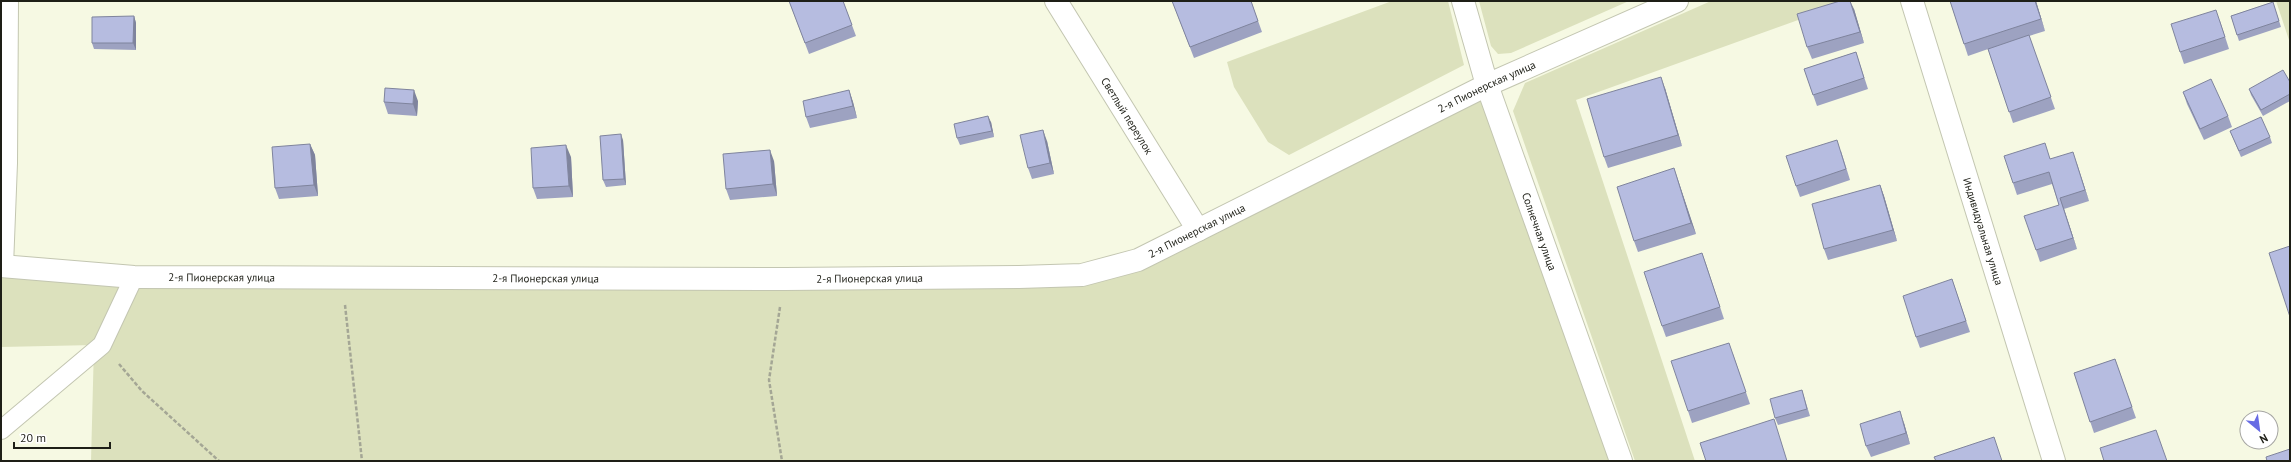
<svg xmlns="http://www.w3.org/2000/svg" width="2291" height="462" font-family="'PT Sans',sans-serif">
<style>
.green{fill:#dce1bd}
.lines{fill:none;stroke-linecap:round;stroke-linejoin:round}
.lane-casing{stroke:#c3c6b1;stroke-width:20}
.street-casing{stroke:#c3c6b1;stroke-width:24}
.path{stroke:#a4a695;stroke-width:2.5;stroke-dasharray:4 2;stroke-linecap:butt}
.lane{stroke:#fff;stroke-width:18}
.street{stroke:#fff;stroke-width:22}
.wall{fill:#9da2c1}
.shaded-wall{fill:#7f849d}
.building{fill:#b6bce0;stroke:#7f849d}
.labels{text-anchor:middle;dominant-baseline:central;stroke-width:3;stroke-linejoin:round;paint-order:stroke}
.street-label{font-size:11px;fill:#1e1f17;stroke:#fff}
</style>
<rect width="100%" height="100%" fill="#f6f9e3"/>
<path class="green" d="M1392 1H1448L1464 65 1289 155 1268 142 1234 87 1227 62Z
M1479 1H1629L1511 53 1498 54 1491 46Z
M1711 1H1851L1576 100 1695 461H1635L1513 111 1525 83Z
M2276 1H2290V43Z
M1487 85 1621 461H91L94 345 1 347V266L1082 275Z"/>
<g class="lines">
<defs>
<path id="lane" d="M1 430 102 345 134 277"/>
<g id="street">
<path id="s1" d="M1056 1 1198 230"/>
<path id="s2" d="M1463 1 1487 85 1621 461"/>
<path id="s3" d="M1912 1 2054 461"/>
<path id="s4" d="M1 266 134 277 785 279 1019 277 1082 275 1138 260 1487 85 1677 1"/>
<path d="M2 266 6 163 7 1"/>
</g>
</defs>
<use href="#lane" class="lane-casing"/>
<use href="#street" class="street-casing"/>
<path class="path" d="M345 305 362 461
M780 307 769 380 782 461
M119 364 142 391 219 461"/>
<use href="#lane" class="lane"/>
<use href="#street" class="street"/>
</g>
<path class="wall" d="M789 1H843L856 36 809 54Z
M1172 1H1251L1262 32 1194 58Z
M1950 1H2036L2045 31 2029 36 2055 109 2013 123 1988 49 1991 48 1968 56Z
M2273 2 2281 27 2239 41 2231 16Z
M1854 9 1864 43 1812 59 1807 47Z
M134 16 136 23V50L94 49 92 43Z
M2220 21 2229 49 2184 64 2180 52Z
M1856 52 1868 89 1817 106 1804 69Z
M2290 82V101L2263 116 2251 95 2249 89Z
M1665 88 1682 146 1608 168 1604 157Z
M849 90 853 102 857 118 810 128 806 117Z
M2183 92 2228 116 2232 127 2204 140 2187 104Z
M418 101 417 116 388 114 384 102Z
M991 122 994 137 960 145 957 138Z
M2230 131 2270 137 2272 143 2241 157Z
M623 140 626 185 606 187 603 180Z
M1047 141 1054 174 1032 179 1028 168Z
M310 144 315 155 318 196 279 199 275 188Z
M1841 151 1850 180 1800 197 1796 186Z
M571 157 573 197 537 199 533 188Z
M2051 159 2077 164 2089 201 2064 209 2077 249 2040 262 2036 250 2059 205 2052 184 2017 195 2013 183Z
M774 161 777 196 730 200 726 189Z
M1674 168 1696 234 1638 252 1634 241Z
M1880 185 1884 196 1897 241 1828 260 1824 249Z
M1702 253 1724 319 1666 337 1662 326Z
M1952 279 1970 332 1920 348 1916 337Z
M1733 354 1750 404 1692 423 1688 411Z
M2115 359 2136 418 2094 433 2074 373Z
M1802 390 1810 416 1778 425 1775 418Z
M1904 423 1910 444 1871 457 1866 446Z"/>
<path class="shaded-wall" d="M1850 1 1854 9 1864 43 1860 32Z
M2035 1H2036L2045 31Z
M134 16 136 23V50L133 43Z
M1661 77 1665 88 1682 146 1678 135Z
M414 90 418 101 417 116 413 104Z
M849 90 853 102 857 118 853 106Z
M988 116 991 122 994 137 992 131Z
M1043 130 1047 141 1054 174 1050 163Z
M621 134 623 140 626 185 624 179Z
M310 144 315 155 318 196 314 185Z
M566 145 571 157 573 197 569 186Z
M770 150 774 161 777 196 773 184Z
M2073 152 2077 164 2089 201 2085 190Z
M1674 168 1696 234 1691 223Z
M1880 185 1884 196 1897 241 1893 230Z
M2060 198 2064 209 2077 249 2073 238Z
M1702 253 1706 264 1724 319Z
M1900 411 1904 423 1910 444 1906 433Z"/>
<path class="building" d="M789 1H843L852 25 805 43Z
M1172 1H1251L1258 21 1190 47Z
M1840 1H1850L1860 32 1807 47 1797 14Z
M1950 1H2035L2041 19 1964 44Z
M2273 2 2279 21 2237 35 2231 16Z
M2216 10 2225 37 2180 52 2171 24Z
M134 16 133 43H92V17Z
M2029 35 2051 97 2009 112 1988 49Z
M1856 52 1864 78 1813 95 1804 69Z
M2283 70 2290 82V94L2261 110 2249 89Z
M1661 77 1678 135 1604 157 1587 99Z
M2211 79 2228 116 2200 129 2183 92Z
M385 88 414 90 413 104 384 102Z
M849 90 853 106 806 117 803 101Z
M988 116 992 131 957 138 954 124Z
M2261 117 2270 137 2239 151 2230 131Z
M1043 130 1050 163 1028 168 1020 135Z
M621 134 624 179 603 180 600 136Z
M1837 140 1846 169 1796 186 1786 156Z
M2045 143 2050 159 2073 152 2085 190 2060 198 2073 238 2036 250 2024 216 2059 205 2049 172 2013 183 2004 156Z
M310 144 314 185 275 188 272 147Z
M566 145 569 186 533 188 531 148Z
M770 150 773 184 726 189 723 154Z
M1674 168 1691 223 1634 241 1617 187Z
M1880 185 1893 230 1824 249 1812 204Z
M2290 246V317L2269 253Z
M1702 253 1720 307 1662 326 1644 272Z
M1952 279 1966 321 1916 337 1903 296Z
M1729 343 1746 392 1688 411 1671 361Z
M2115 359 2132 407 2090 422 2074 373Z
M1802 390 1807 409 1775 418 1770 399Z
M1900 411 1906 433 1866 446 1860 424Z
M1774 419 1787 461H1706L1700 443Z
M2156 430 2167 461H2104L2100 448Z
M1994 437 2002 461H1936L1934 457Z
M2290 449V461H2267L2266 457Z"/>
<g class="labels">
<g class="street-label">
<text stroke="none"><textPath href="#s4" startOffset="1529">2-я Пионерская улица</textPath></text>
<text stroke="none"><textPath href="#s1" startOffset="135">Светлый переулок</textPath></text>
<text stroke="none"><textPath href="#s4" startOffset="1205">2-я Пионерская улица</textPath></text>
<text stroke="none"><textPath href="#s3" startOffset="241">Индивидуальная улица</textPath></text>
<text stroke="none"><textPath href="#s2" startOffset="243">Солнечная улица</textPath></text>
<text stroke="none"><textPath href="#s4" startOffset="221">2-я Пионерская улица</textPath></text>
<text stroke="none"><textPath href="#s4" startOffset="869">2-я Пионерская улица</textPath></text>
<text stroke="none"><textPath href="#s4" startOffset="545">2-я Пионерская улица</textPath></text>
</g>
</g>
<rect width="2291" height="462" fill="none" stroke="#1e1f17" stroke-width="4"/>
<g transform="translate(2259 430) rotate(151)"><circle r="19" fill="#ffffff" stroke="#a5a5a2"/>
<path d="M0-3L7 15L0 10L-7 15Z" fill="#676be4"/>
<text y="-6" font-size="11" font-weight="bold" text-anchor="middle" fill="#1e1f17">N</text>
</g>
<path d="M14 442v6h96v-6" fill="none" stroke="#1e1f17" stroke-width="2"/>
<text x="20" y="442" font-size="12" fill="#1e1f17" stroke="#ffffff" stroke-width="3" paint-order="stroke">20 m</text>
</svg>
